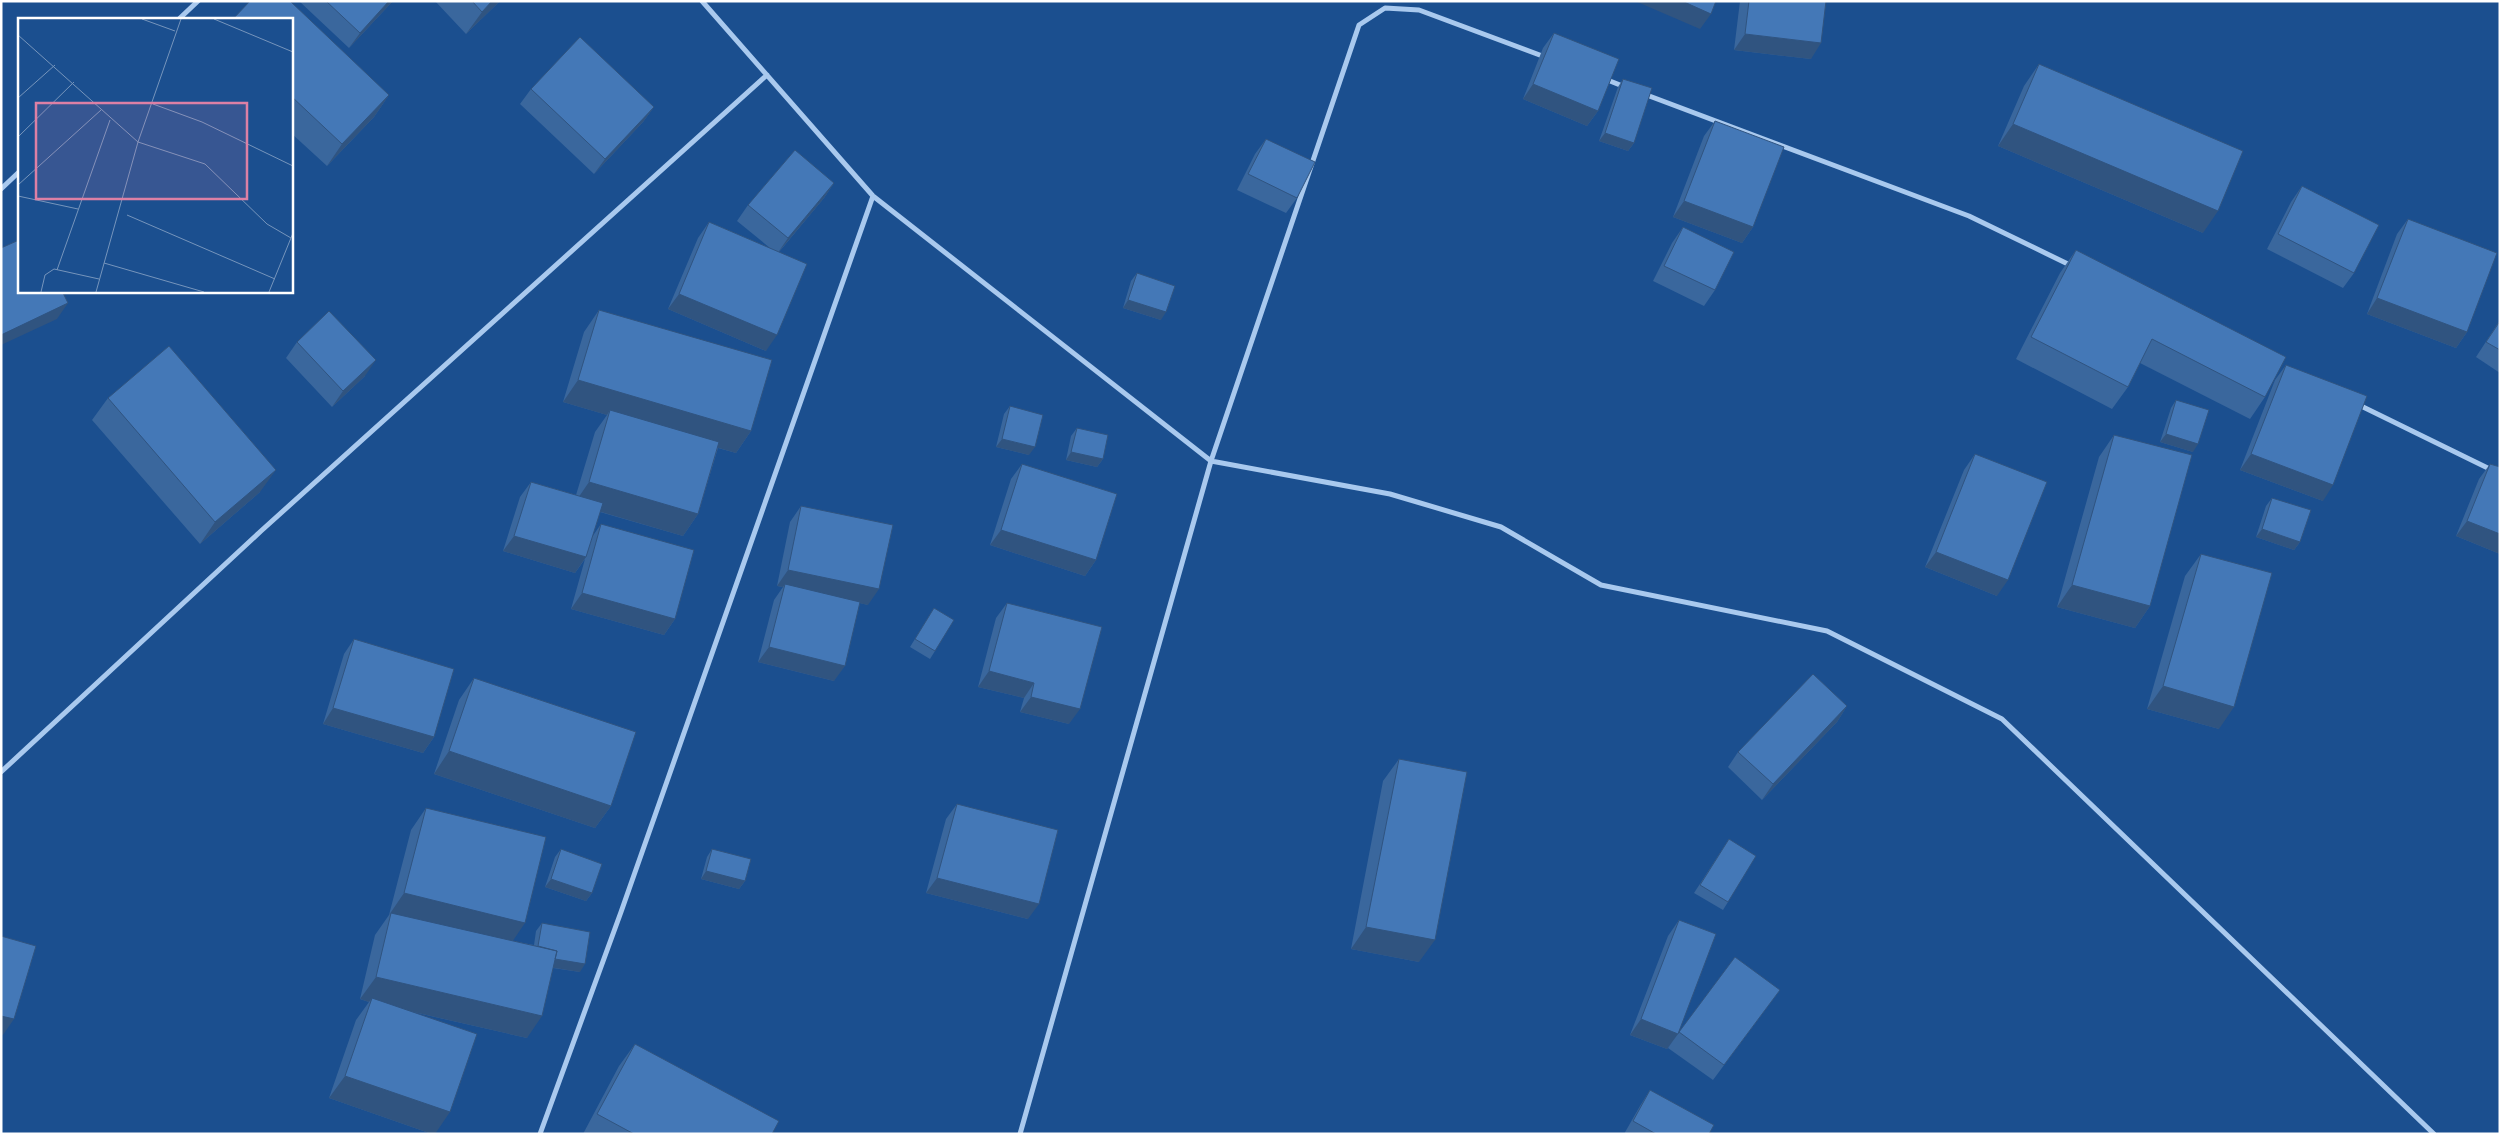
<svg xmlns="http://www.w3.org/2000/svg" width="2501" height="1135" font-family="'PT Sans Narrow',sans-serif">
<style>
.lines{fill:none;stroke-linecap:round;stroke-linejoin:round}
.street{stroke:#a9c9ee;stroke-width:5}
.wall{fill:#3a679d}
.shaded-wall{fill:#305480}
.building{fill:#4478b7;stroke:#305480}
.inset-road{fill:none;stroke:#7695bc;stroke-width:1}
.view{fill:#dd80a5;fill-opacity:0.15;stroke:#dd80a5;stroke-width:2.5}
.inset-edge{fill:none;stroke:#fff;stroke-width:2.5}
</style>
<rect width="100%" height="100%" fill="#1b4f8f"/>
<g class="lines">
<path class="street" d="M702 1 873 196 1211 461 1390 494 1501 527 1601 585 1827 631 2002 719 2434 1134
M179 19 198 1
M1605 79 1625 87
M1644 94 1969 216 2072 266
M1 189 19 172
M2359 405 2500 474
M1 772 261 531 767 75
M540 1134 621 912 873 196
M1020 1134 1211 461 1359 25 1385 8 1419 10 1545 57"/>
</g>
<path class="wall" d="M299 1H393L349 48Z
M435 1H500L466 34Z
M1740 1H1826L1811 59 1734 50Z
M291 19 389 95 374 117 327 166 291 133Z
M1554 33 1598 111 1587 126 1523 99 1543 48Z
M2039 64 2203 233 1998 146 2024 86Z
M1623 79 1634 143 1628 151 1599 141 1618 87Z
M531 89 654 107 643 122 594 174 520 104Z
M1715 121 1753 227 1742 243 1673 217 1704 136Z
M1266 139 1297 198 1286 213 1237 190 1255 154Z
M834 183 824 198 779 252 766 351 668 309 698 238 709 222 770 248 737 221 748 205Z
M2302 186 2354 273 2343 288 2267 249 2291 202Z
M2408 219 2467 332 2456 348 2367 314 2397 234Z
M1683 227 1715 290 1704 306 1653 281 1672 243Z
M2076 250 2265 397 2250 419 2140 363 2128 387 2112 409 2016 359 2060 273Z
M1137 273 1161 320 1123 308 1131 281Z
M599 310 751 431 736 453 718 448 698 514 683 536 600 512 592 537 601 524 675 619 664 635 571 609 585 559 575 573 503 551 520 497 531 482 576 495 595 432 607 415 563 402 584 332Z
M2500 320V373L2476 357Z
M297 342 365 376 332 407 286 358Z
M2286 365 2323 501 2240 470 2275 380Z
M108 398 260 492 200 544 92 420Z
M2176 400 2193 452 2160 442 2171 408Z
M1010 406 1029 455 996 447 1004 414Z
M1077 428 1103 459 1097 467 1066 460 1071 436Z
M2114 435 2150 606 2135 628 2057 607 2099 457Z
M1975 454 1997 596 1925 567 1964 470Z
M1022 464 1096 560 1085 576 990 545 1011 479Z
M2490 464 2500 467V554L2456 536 2479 479Z
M2272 498 2300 542 2294 550 2256 537 2266 506Z
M801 506 868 605 860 603 834 681 758 662 774 600 783 587 777 586 790 522Z
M2201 554 2219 729 2147 709 2185 576Z
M1007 603 1069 724 1020 712 1024 698 978 687 996 618Z
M934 608 935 651 930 659 910 647Z
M354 639 434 737 423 753 323 724 344 654Z
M474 678 611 806 595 828 434 774 459 700Z
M1847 706 1837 722 1762 800 1728 767 1738 752Z
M1399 759 1419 962 1351 949 1383 781Z
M957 804 1028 919 926 893 946 819Z
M426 808 512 941 534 945 536 931 542 923 580 972 553 968 527 1038 413 1012 435 1134H432L329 1098 356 1020 369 1002 360 999 375 935 389 915 411 830Z
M1729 839 1728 902 1723 910 1694 893Z
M561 849 592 893 586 901 545 887 555 857Z
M712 849 745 881 739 889 701 879 707 857Z
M1679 920 1678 1034 1667 1049 1630 1035 1668 936Z
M1780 990 1713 1080 1668 1048 1679 1032Z
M635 1044 772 1134H583L619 1066Z
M1650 1090 1709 1134H1624L1640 1106Z"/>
<path class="shaded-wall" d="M389 1H393L349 48 360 33Z
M492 1H500L466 34 482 12Z
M1635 1H1682L1711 14 1700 29Z
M1745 34 1821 43 1811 59 1734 50Z
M1533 84 1598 111 1587 126 1523 99Z
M389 95 374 117 327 166 342 144Z
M654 107 643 122 594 174 605 159Z
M2013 124 2218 211 2203 233 1998 146Z
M1605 133 1634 143 1628 151 1599 141Z
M834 183 824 198 777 254 788 238Z
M1684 201 1753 227 1742 243 1673 217Z
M679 294 777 335 766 351 668 309Z
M2377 298 2467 332 2456 348 2367 314Z
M1128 300 1166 312 1161 320 1123 308Z
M68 303 57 319 1 345V335Z
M376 360 365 376 332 407 343 391Z
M578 380 751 431 736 453 609 416 610 410 607 415 563 402Z
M2166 434 2198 444 2193 452 2160 442Z
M1002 439 1035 447 1029 455 996 447Z
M1071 452 1103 459 1097 467 1066 460Z
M2251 454 2333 485 2323 501 2240 470Z
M276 470 260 492 200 544 215 522Z
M589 482 698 514 683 536 574 504Z
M2467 521 2500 534V554L2456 536Z
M2262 529 2300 542 2294 550 2256 537Z
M1001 530 1096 560 1085 576 990 545Z
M514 536 586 557 575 573 503 551Z
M1936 552 2008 580 1997 596 1925 567Z
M788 570 879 589 868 605 784 587 785 584 783 587 777 586Z
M2072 585 2150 606 2135 628 2057 607Z
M582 593 675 619 664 635 571 609Z
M769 647 845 666 834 681 758 662Z
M989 671 1034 683 1024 698 978 687Z
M2163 686 2234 707 2219 729 2147 709Z
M1031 697 1080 709 1069 724 1020 712Z
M1847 706 1837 722 1762 800 1773 784Z
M333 708 434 737 423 753 323 724Z
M449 751 611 806 595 828 434 774Z
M706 871 745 881 739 889 701 879Z
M937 878 1039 904 1028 919 926 893Z
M551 879 592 893 586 901 545 887Z
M404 893 525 923 510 945 391 913 389 915Z
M1366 927 1435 940 1419 962 1351 949Z
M536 956 585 964 580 972 530 964Z
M376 977 542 1016 527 1038 370 1002 372 998 369 1002 360 999Z
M1 1016 14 1019 3 1035 1 1034Z
M1641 1019 1678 1034 1667 1049 1630 1035Z
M345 1076 450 1112 435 1134H432L329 1098Z"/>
<path class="building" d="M250 1H290L389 95 342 144 291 96V19H233Z
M326 1H389L360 33Z
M472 1H492L482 12Z
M1682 1H1716L1711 14Z
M1749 1H1826L1821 43 1745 34Z
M1554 33 1619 59 1598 111 1533 84Z
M580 37 654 107 605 159 531 89Z
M2039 64 2243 151 2218 211 2013 124Z
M1623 79 1652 88 1634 143 1605 133Z
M1715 121 1784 147 1753 227 1684 201Z
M1266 139 1315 162 1297 198 1248 174Z
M795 150 834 183 788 238 748 205Z
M2302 186 2379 225 2354 273 2278 234Z
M2408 219 2497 253 2467 332 2377 298Z
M709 222 807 264 777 335 679 294Z
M1683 227 1734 252 1715 290 1664 266Z
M19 240V291H62L68 303 1 335V248Z
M2076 250 2286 357 2265 397 2152 339 2128 387 2031 337Z
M1137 273 1175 286 1166 312 1128 300Z
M599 310 772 360 751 431 578 380Z
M329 311 376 360 343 391 297 342Z
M2500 321V350L2486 342Z
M169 346 276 470 215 522 108 398Z
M2286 365 2367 396 2333 485 2251 454Z
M2176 400 2209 410 2198 444 2166 434Z
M1010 406 1043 415 1035 447 1002 439Z
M610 410 719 442 698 514 589 482Z
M1077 428 1108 435 1103 459 1071 452Z
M2114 435 2192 455 2150 606 2072 585Z
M1975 454 2047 482 2008 580 1936 552Z
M1022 464 1117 494 1096 560 1001 530Z
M2490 464 2500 467V534L2467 521Z
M531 482 603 503 586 557 514 536Z
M2272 498 2311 510 2300 542 2262 529Z
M801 506 893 525 879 589 788 570Z
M601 524 694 550 675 619 582 593Z
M2201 554 2272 573 2234 707 2163 686Z
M785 584 860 602 845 666 769 647Z
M1007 603 1102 627 1080 709 1031 697 1034 683 989 671Z
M934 608 954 620 935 651 915 639Z
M354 639 454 669 434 737 333 708Z
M1813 674 1847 706 1773 784 1738 752Z
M474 678 636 732 611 806 449 751Z
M1399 759 1467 772 1435 940 1366 927Z
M957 804 1058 830 1039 904 937 878Z
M426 808 546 837 525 923 404 893Z
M1729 839 1756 856 1728 902 1700 885Z
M561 849 602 864 592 893 551 879Z
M712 849 751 859 745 881 706 871Z
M391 913 557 951 542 1016 376 977Z
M1679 920 1716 934 1678 1034 1641 1019Z
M542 923 590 932 585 964 555 959 557 951 538 946Z
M1 936 36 946 14 1019 1 1016Z
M1735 957 1780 990 1724 1065 1679 1032Z
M372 998 477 1034 450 1112 345 1076Z
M635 1044 779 1121 772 1134H634L597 1114Z
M1650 1090 1714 1125 1709 1134H1656L1633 1121Z"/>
<g transform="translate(18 18)">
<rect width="275" height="275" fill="#1b4f8f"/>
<path class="inset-road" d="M124 1 157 13M196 1 275 34M0 17 120 124 187 146 249 206 273 220M0 80 37 47M135 86 184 104 275 148M0 119 56 64M0 167 83 92M0 178 60 191M109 197 257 261M86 245 186 274M39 252 92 102M23 274 27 257 36 251 81 261M78 274 120 124 163 1M251 274 275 215"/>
<path class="view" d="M18 85H229V181H18Z"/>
<rect width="275" height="275" class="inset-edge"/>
</g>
<rect width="2501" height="1135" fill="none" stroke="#ffffff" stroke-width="5"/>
</svg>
